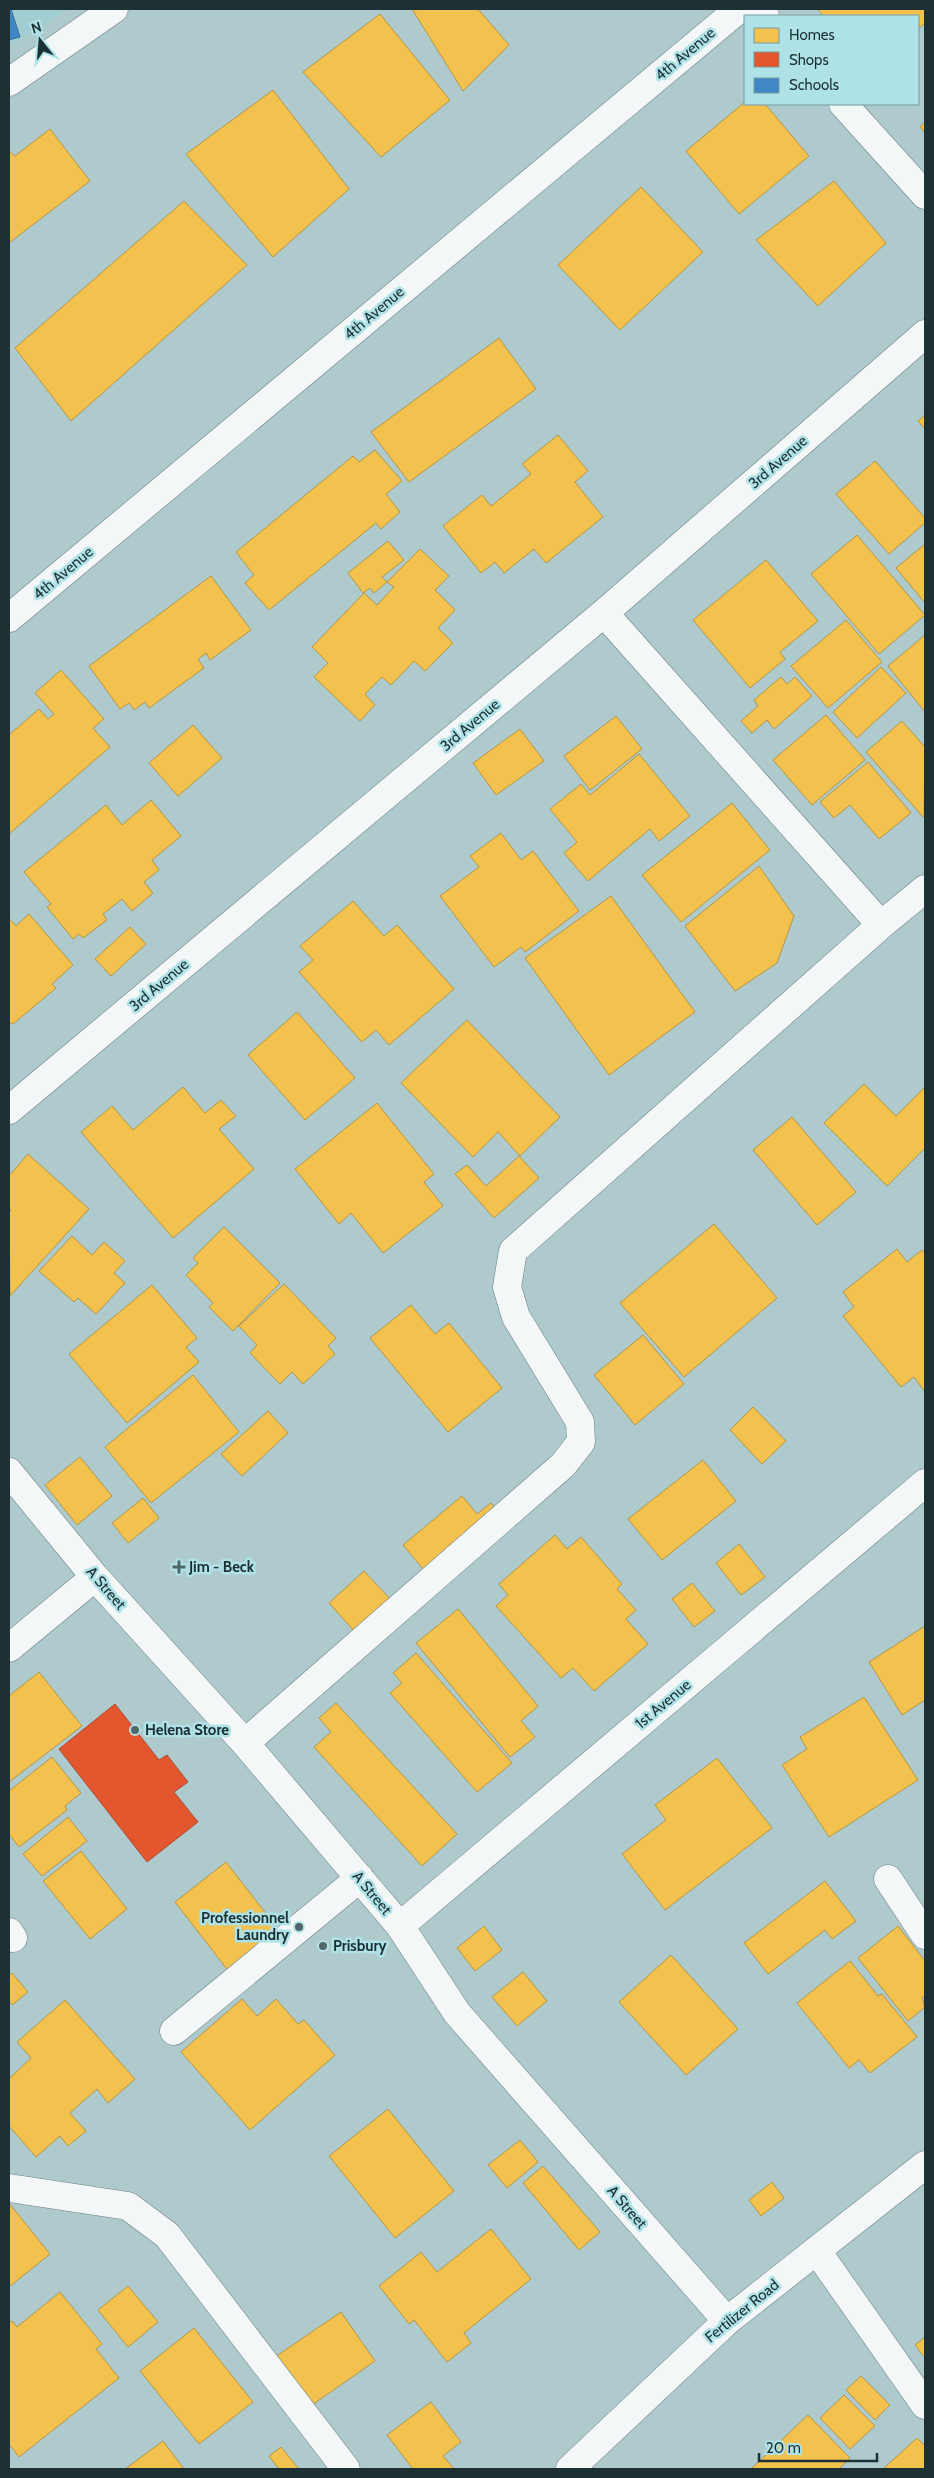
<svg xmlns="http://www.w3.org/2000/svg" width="934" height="2478" font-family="Cabin,sans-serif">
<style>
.built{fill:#9fcdd1}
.homes{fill:#f2c14e;stroke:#b29646}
.shops{fill:#e4572e;stroke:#a84c30}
.schools{fill:#3f88c5;stroke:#356e9a}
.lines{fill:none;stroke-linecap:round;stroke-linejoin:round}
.minor-casing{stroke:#697e80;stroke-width:29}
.minor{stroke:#f3f7f8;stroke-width:28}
.poi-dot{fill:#50676a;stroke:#afe2e7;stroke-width:2}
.labels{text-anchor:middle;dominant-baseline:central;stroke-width:5;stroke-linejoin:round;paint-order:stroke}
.street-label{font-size:15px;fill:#1d3134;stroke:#afe2e7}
.poi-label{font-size:15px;font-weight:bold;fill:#1d3134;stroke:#afe2e7;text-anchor:start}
</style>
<rect width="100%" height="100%" fill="#afcacd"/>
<path class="built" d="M9 9H68L9 47Z"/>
<path class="homes" d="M412 9H478L509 45 463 91Z
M817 9H925V23L918 29V16H824Z
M380 14 450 100 381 157 303 72Z
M273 90 349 189 273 257 186 154Z
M745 102V104H765L809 156 739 214 686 151Z
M925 122V133L920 127Z
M50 129 90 181 9 243V151L15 156Z
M834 181 886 243 818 306 756 240Z
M641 187 703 252 620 330 558 265Z
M184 201 247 265 71 421 15 348Z
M499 338 536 389 409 482 371 432Z
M925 415V429L918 421Z
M558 435 588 471 575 482 603 517 546 563 534 549 504 573 495 562 481 573 443 526 482 495 491 506 531 474 522 464Z
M375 450 402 481 386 494 400 512 381 529 376 523 269 610 245 583 254 575 236 552 353 456 359 462Z
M875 461 925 518V523L889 554 836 494Z
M857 535 925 615 879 654 811 574Z
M388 541 404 560 382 577 387 582 374 593 370 588 363 593 348 573Z
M925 544V603L896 568Z
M420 549 449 576 435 590 455 610 438 628 453 643 425 671 414 661 391 685 382 677 365 694 375 705 360 721 314 677 328 663 312 647 364 593 377 605 394 587 387 582Z
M766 560 818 621 780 652 785 659 750 688 693 620Z
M211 576 251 630 210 660 206 653 198 659 204 668 149 708 145 702 134 710 129 703 120 709 89 666Z
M846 620 882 662 828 708 791 666Z
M925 635V712L888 666Z
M881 667 906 693 857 738 833 712Z
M61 670 104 719 93 728 110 747 9 834V735L39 709 48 719 54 714 35 693Z
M781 677 787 684 795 677 812 696 774 729 767 720 752 733 741 721 758 706 754 700Z
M826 715 865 760 812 805 773 760Z
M616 716 642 749 590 790 564 756Z
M902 721 925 747 924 818 866 752Z
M193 725 222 758 178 796 149 763Z
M520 729 544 761 496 795 473 763Z
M639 754 690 816 659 841 650 829 588 881 564 853 577 842 550 809 581 784 590 795Z
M868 762 911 813 879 839 850 805 834 818 820 802Z
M151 800 181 836 152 860 159 870 144 882 153 893 132 911 122 899 103 914 107 920 83 938 79 934 73 939 47 907 51 904 24 872 106 805 122 825Z
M732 803 770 850 681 922 642 875Z
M501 833 521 860 533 851 579 911 525 952 521 947 494 967 440 896 479 867 470 856Z
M759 866 794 916 777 963 735 991 685 926Z
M611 896 695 1012 609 1075 525 958Z
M353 901 384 936 397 925 454 989 389 1045 376 1030 362 1042 299 972 313 960 300 946Z
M29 914 73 965 52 984 56 988 13 1024 9 1022V918L16 926Z
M130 927 146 944 111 976 95 959Z
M297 1012 355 1078 305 1120 248 1055Z
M467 1020 560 1117 520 1156 498 1132 473 1157 401 1083Z
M864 1084 896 1116 925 1087V1148L887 1186 824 1123Z
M183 1087 205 1113 221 1100 236 1116 219 1129 254 1169 173 1238 81 1132 112 1106 133 1130Z
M377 1103 434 1174 424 1182 443 1206 383 1253 351 1213 339 1224 295 1169Z
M792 1117 856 1192 817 1225 753 1150Z
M28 1154 89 1209 10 1296 9 1213 11 1210 9 1208V1176Z
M519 1156 539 1178 494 1218 455 1174 467 1165 486 1186Z
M714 1224 777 1298 684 1377 620 1303Z
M224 1227 280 1283 233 1331 209 1307 213 1303 186 1275 198 1263 193 1258Z
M72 1236 92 1255 104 1242 125 1261 114 1273 125 1283 96 1314 78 1298 74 1302 39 1271Z
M897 1249 907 1262 922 1250 925 1254V1392L914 1377 901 1387 843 1316 854 1307 843 1292Z
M284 1284 336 1338 328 1346 335 1354 303 1384 292 1372 280 1384 250 1353 257 1345 239 1326Z
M152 1285 197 1338 186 1347 199 1362 127 1423 69 1354Z
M411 1305 435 1334 449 1323 502 1388 448 1432 370 1338Z
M643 1335 684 1384 635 1425 594 1375Z
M193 1375 239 1432 151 1503 105 1447Z
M753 1407 786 1441 762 1464 730 1430Z
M268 1411 288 1433 242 1476 221 1454Z
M80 1457 112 1496 77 1525 45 1485Z
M703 1460 736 1501 662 1560 628 1519Z
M462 1496 477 1514 491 1503 501 1516 429 1576 403 1545Z
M143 1498 159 1518 128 1543 112 1523Z
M555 1535 567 1549 581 1537 622 1584 617 1589 636 1610 626 1619 648 1644 594 1691 573 1668 561 1678 496 1606 508 1595 499 1584Z
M739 1544 765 1577 741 1595 716 1563Z
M364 1571 390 1599 354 1631 329 1603Z
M692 1583 715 1611 694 1627 672 1599Z
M458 1609 538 1706 521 1721 535 1737 510 1757 416 1643Z
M925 1626V1700L902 1715 869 1662Z
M416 1653 512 1763 477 1792 390 1693 402 1683 393 1673Z
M39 1672 82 1726 9 1782V1696Z
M864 1697 918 1780 829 1837 782 1765 807 1749 800 1737Z
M336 1703 457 1834 422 1866 314 1747 331 1732 319 1718Z
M52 1757 81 1793 65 1806 67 1810 19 1847 9 1834V1791Z
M717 1758 772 1828 665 1910 622 1854 666 1820 655 1805Z
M68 1817 87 1841 42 1876 23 1854Z
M81 1851 127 1909 90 1939 43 1881Z
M226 1862 281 1933 230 1973 175 1902Z
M825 1881 856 1921 832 1939 825 1930 768 1974 744 1943Z
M484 1926 502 1950 475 1971 457 1948Z
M898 1926 925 1961V1995L922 1998 925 2007 908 2021 858 1958Z
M671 1955 738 2029 686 2075 619 2002Z
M850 1961 878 1996 882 1994 917 2037 870 2073 859 2060 849 2068 797 2003Z
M523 1972 547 2001 517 2026 492 1997Z
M12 1973 28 1992 12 2005 9 2001V1976Z
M242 1999 257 2016 276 1999 298 2024 304 2020 335 2055 250 2130 181 2052Z
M65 2000 135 2079 108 2103 97 2089 70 2113 86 2131 68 2146 60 2136 36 2157 9 2126V2079L31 2058 17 2042Z
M388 2109 454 2191 395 2238 329 2156Z
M520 2140 538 2162 507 2188 488 2165Z
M543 2166 600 2232 579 2250 523 2183Z
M772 2182 784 2198 761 2216 749 2200Z
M9 2203 50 2254 9 2287Z
M491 2229 531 2279 464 2333 471 2343 447 2362 414 2320 409 2324 379 2286 421 2252 437 2272Z
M128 2286 158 2322 128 2347 98 2310Z
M60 2292 102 2344 96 2349 119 2378 19 2457 9 2444V2323L12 2321 17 2327Z
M341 2312 375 2361 309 2407 275 2357Z
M194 2328 253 2402 199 2444 140 2371Z
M925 2337V2358L915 2345Z
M861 2376 890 2405 875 2420 846 2390Z
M844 2395 875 2426 850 2449 820 2418Z
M431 2402 461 2442 443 2456 454 2469H413L387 2435Z
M808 2415 850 2458 839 2469H751Z
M917 2438 925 2446V2469H883Z
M163 2441 184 2469H125Z
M281 2447 299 2469H279L269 2456Z"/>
<path class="shops" d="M115 1704 159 1760 167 1755 188 1782 174 1792 198 1822 147 1862 59 1749Z"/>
<path class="schools" d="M9 9H11L20 37 9 40Z"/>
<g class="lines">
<defs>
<path id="minor" d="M758 9 765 16
M9 82 114 9
M843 104 925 195
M604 613 881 925
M9 618 739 9
M9 1110 604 613 925 334
M9 1472 95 1577 245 1743 400 1926 457 2013 727 2321
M9 1648 95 1577
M245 1743 563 1465 581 1442 580 1422 516 1317 507 1287 513 1251 881 925 925 889
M888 1879 925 1935
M400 1926 925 1483
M9 1932 13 1938
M174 2031 360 1878
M9 2188 128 2206 167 2235 346 2469
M817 2251 925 2405
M570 2469 727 2321 925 2165"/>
</defs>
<use href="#minor" class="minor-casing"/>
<use href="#minor" class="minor"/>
</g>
<g class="poi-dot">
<path d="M176.5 1559.5h5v5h5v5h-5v5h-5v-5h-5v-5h5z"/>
<circle cx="135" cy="1730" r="5"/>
<circle cx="299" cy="1927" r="5"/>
<circle cx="323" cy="1946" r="5"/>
</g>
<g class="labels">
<g class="street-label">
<text transform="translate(685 54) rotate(-40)">4th Avenue</text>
<text transform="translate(374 313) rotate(-40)">4th Avenue</text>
<text transform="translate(778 462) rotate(-41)">3rd Avenue</text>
<text transform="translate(63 573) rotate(-40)">4th Avenue</text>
<text transform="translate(470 725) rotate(-40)">3rd Avenue</text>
<text transform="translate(159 985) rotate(-40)">3rd Avenue</text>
<text transform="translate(106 1588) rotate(49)">A Street</text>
<text transform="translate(663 1704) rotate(-40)">1st Avenue</text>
<text transform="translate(372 1893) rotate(50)">A Street</text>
<text transform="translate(627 2207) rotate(49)">A Street</text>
<text transform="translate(742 2311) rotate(-39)">Fertilizer Road</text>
</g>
<g class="poi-label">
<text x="189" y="1567">Jim - Beck</text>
<text x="145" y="1730">Helena Store</text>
<text x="289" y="1918" text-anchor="end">Professionnel<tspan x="289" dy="17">Laundry</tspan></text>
<text x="333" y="1946">Prisbury</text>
</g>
</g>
<rect width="934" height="2478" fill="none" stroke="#1d3134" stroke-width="20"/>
<rect x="744" y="15" width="175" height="90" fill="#afe2e7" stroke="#759b9f"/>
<rect x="754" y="28" width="25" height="15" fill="#f2c14e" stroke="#759b9f"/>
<text x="789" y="40" font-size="15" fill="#1d3134">Homes</text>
<rect x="754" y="52" width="25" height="15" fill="#e4572e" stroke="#759b9f"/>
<text x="789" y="65" font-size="15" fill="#1d3134">Shops</text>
<rect x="754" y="78" width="25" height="15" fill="#3f88c5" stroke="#759b9f"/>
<text x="789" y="90" font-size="15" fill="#1d3134">Schools</text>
<g transform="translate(40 40) rotate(343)" stroke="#afe2e7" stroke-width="4" paint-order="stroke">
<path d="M0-4L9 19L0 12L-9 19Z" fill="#1d3134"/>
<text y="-8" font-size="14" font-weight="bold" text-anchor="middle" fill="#1d3134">N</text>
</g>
<path d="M759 2453v8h118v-8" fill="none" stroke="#1d3134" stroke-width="2.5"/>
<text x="766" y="2453" font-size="15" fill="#1d3134" stroke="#afe2e7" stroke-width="4" paint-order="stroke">20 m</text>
</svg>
